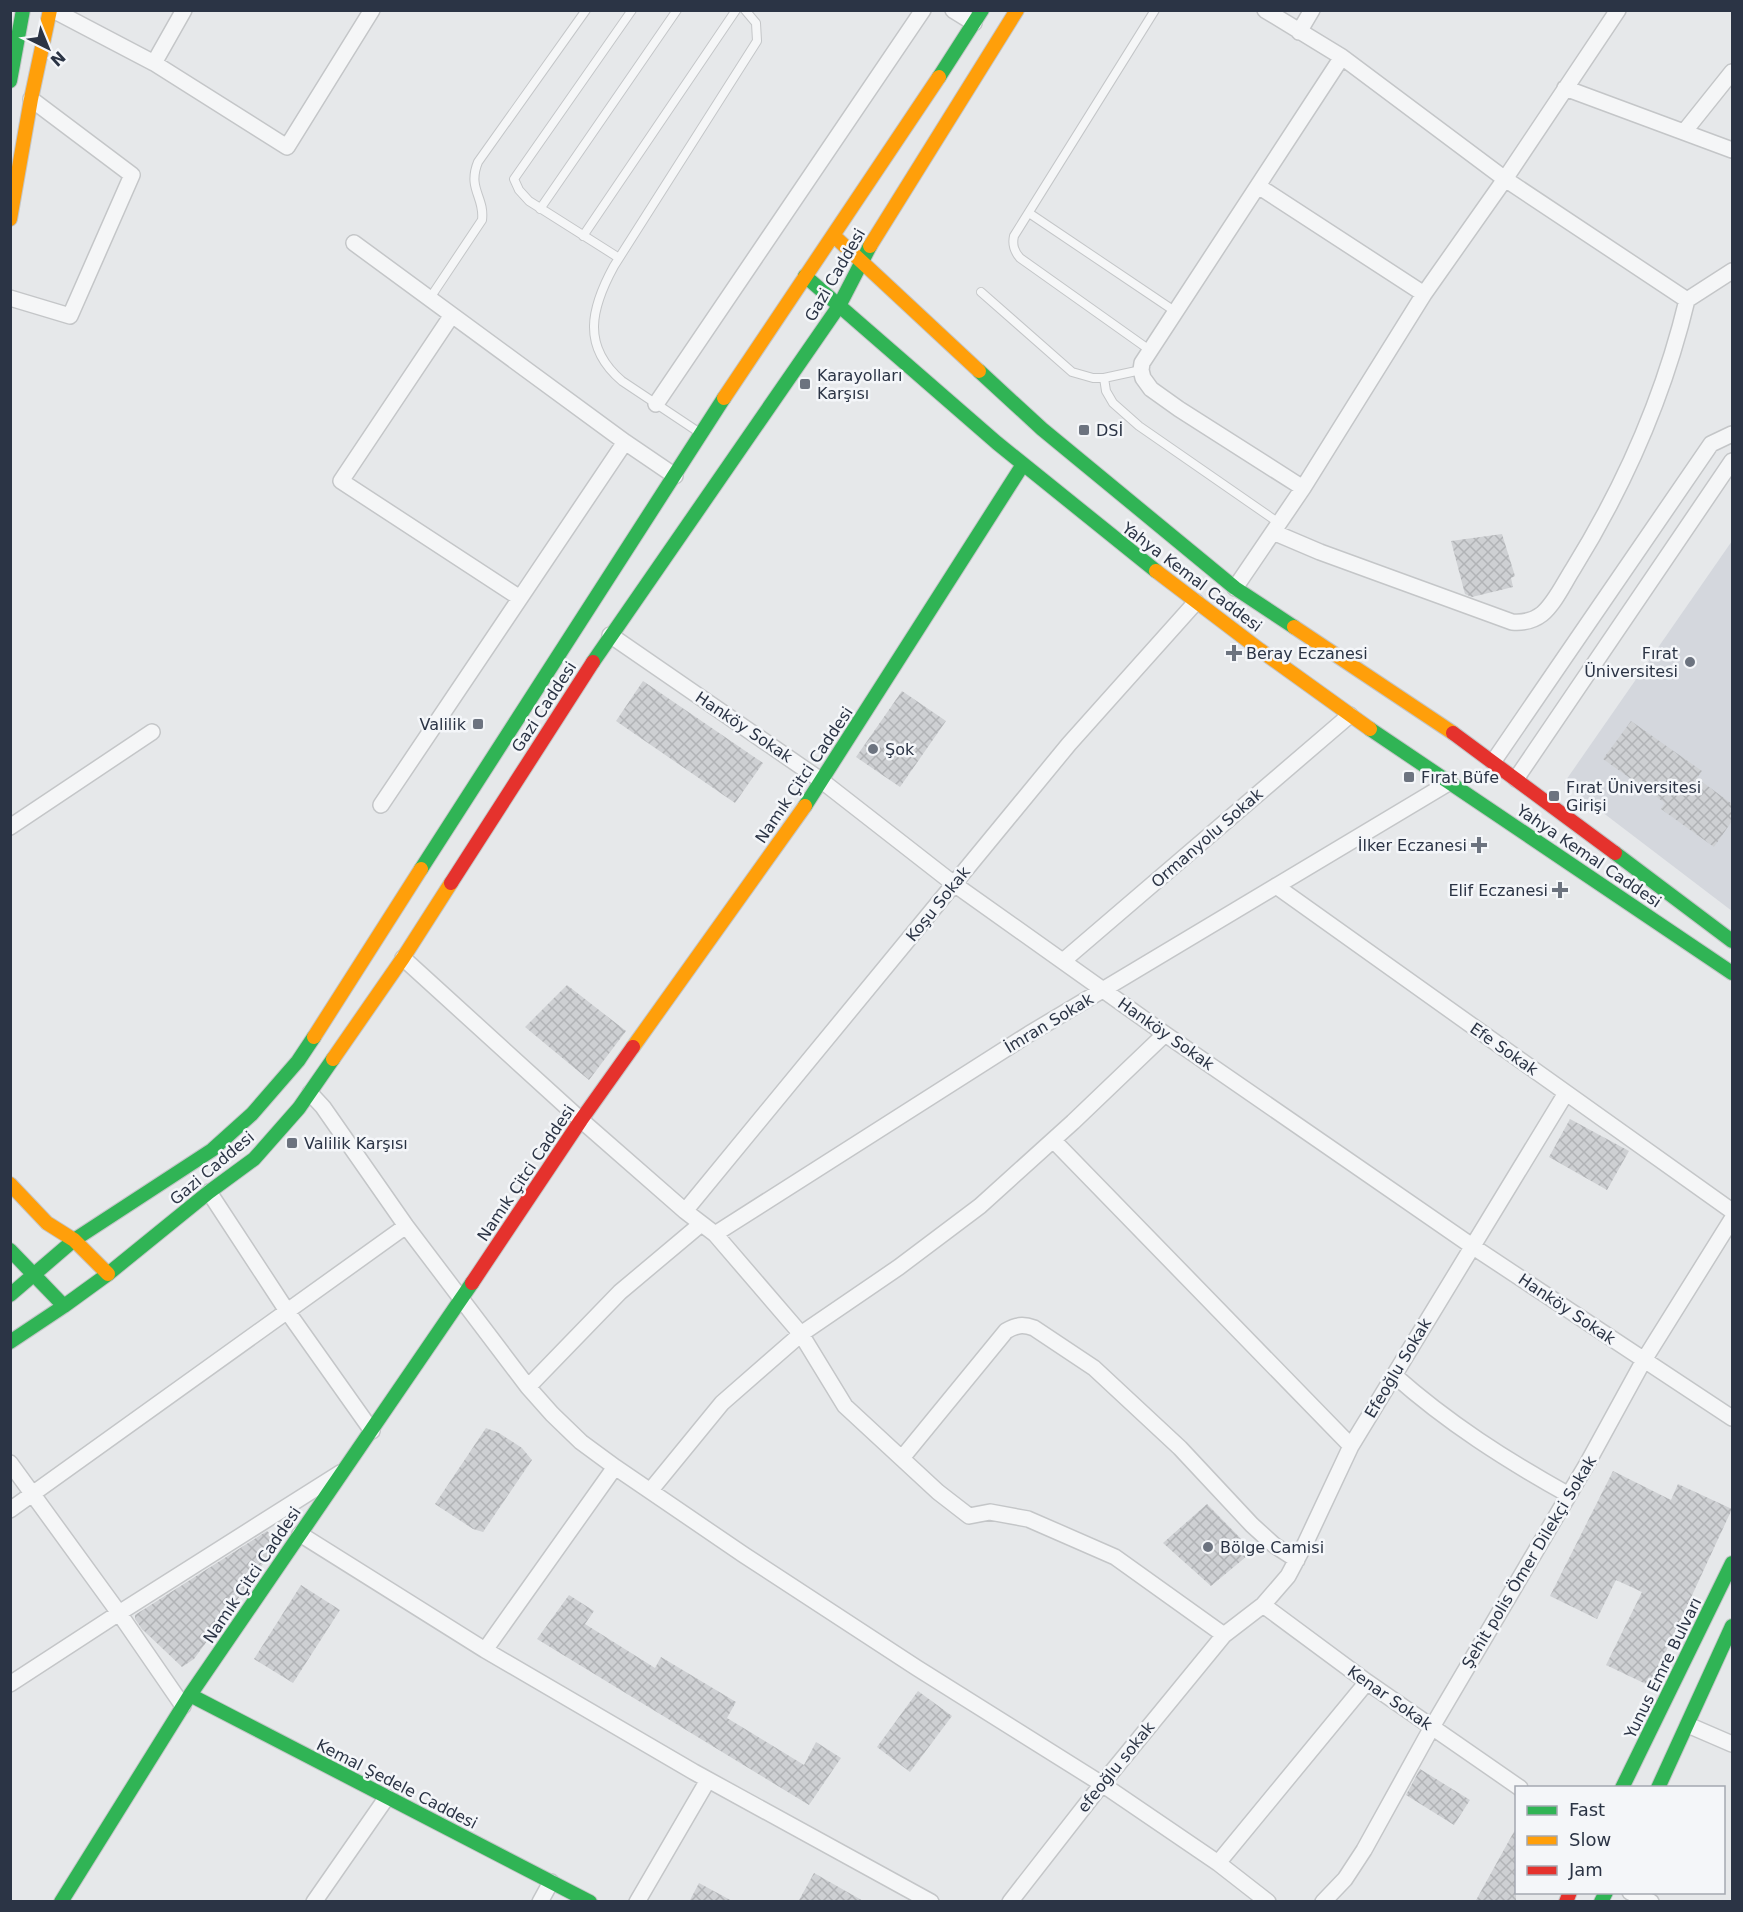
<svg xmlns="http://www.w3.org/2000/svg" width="1743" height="1912" font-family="'DejaVu Sans',sans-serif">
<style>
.built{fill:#d4d7dd}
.building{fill:url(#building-cross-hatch)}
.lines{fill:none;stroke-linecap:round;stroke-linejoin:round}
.lane-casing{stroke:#c4c6c8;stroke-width:10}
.street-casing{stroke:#c4c6c8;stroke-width:18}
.fast-casing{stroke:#c4c6c8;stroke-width:16}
.slow-casing{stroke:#c4c6c8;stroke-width:16}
.jam-casing{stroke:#c4c6c8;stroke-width:16}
.lane{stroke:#f5f6f7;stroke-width:8}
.street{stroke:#f5f6f7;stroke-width:15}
.fast{stroke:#30b455;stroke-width:14}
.slow{stroke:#ff9f0a;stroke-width:14}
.jam{stroke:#e5322d;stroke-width:14}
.poi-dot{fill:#6c737f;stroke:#f4f6f9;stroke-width:2}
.labels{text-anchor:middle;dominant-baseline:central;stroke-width:5;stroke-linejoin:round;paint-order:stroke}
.street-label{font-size:16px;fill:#2b3445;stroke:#f4f6f9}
.poi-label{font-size:16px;fill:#2b3445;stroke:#f4f6f9;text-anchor:start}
</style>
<defs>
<pattern id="building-cross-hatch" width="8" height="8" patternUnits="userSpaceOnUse" patternTransform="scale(1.5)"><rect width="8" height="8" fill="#ced0d3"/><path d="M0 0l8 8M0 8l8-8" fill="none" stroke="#b1b3b6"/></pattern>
</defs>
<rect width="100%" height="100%" fill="#e6e8ea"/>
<path class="built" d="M1732 541V911L1564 783Z"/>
<path class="building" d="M1502 534 1515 576 1511 578 1513 587 1472 597 1465 594 1451 541Z
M643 681 763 763 735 803 616 721Z
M902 691 946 721 900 787 856 757Z
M1631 721 1702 771 1697 778 1732 804V821L1714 847 1661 809 1665 803 1603 759Z
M567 985 626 1031 589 1080 525 1027Z
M1570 1119 1629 1151 1607 1190 1549 1157Z
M486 1428 499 1433 522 1448 532 1460 483 1532 473 1529 435 1504Z
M1613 1471 1671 1500 1678 1484 1732 1509 1650 1686 1606 1665 1642 1592 1616 1580 1597 1619 1550 1596Z
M1207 1504 1253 1551 1211 1586 1163 1543Z
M267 1531 279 1542 194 1659 182 1667 142 1629 135 1619V1615Z
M301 1585 340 1610 293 1683 254 1659Z
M569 1595 594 1611 585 1624 655 1668 661 1657 736 1702 727 1718 804 1765 816 1742 841 1758 809 1805 537 1639Z
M918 1691 952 1716 910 1772 877 1747Z
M1420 1769 1470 1800 1454 1825 1406 1795Z
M1516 1828V1902H1475Z
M814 1873 865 1902H798Z
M699 1883 734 1902H689Z"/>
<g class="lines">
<defs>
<path id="lane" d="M540 209 677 10
M1029 213 1176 312
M583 236 736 10
M619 258 529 201 519 190 514 179 632 10
M981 292 1072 372 1093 378H1104L1141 370
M430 298 482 220C485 197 467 189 478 162L586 10
M1151 351 1020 258C1014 251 1012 245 1014 236L1155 10
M1104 378 1106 391 1113 403 1139 426 1279 523
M697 431 622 381C581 346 591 308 614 266L757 41 756 23 745 10"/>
<path id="street" d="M53 10 154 63 287 147 372 10
M953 10 974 23
M1265 10 1342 57 1505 179 1687 300
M1299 32 1312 10
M154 63 184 10
M1565 88 1732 150
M1684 132 1732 72
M1258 186 1424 294
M354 243 625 442 675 476
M10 298 70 316 132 175 31 99
M452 315 341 481 520 598
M656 404 923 10
M1303 488 1179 409 1151 389 1143 378 1141 370 1142 363 1342 57
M1273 532 1320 552 1512 622C1523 623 1533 621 1542 614 1555 603 1564 583 1573 569 1625 485 1664 396 1687 300L1732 271
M1235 588 1303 488 1424 294 1505 179 1618 10
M610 635 822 781 954 884 1165 1034 1472 1246 1732 1418
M1493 762 1711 444 1732 434
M1516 779 1732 461
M381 805 625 442
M10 827 152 732
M1276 886 1732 1211
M403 958 581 1120 685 1211 715 1234 801 1334 845 1406 938 1492 969 1516 990 1512 1028 1519 1115 1557 1224 1635
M1063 961 1350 715
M310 1093 323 1107 406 1226 528 1387 552 1414 581 1442 615 1467 744 1555 917 1668 1102 1784 1218 1863 1367 1682
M1053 1140 1351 1446
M209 1192 287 1311 372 1431
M685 1211 1069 744 1196 602
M715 1234 1029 1034 1450 782
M1394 1375C1448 1423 1506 1460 1569 1495
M528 1387 620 1292 701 1224
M902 1458 1006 1331C1016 1325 1023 1324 1034 1328L1094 1368 1180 1448 1252 1525 1274 1545 1297 1560
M10 1463 119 1613 183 1706
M650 1491 722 1403 801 1334 899 1267 980 1206 1073 1122 1165 1034
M10 1510 406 1226
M300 1534 485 1650 694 1772 931 1902
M1263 1605 1367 1682 1520 1788
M485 1650 615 1467
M10 1684 119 1613 340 1473
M1688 1725 1732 1744
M1218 1863 1268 1902
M1630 1892 1651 1902
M314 1902 387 1797
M540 1902 551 1882
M637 1902 708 1780
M1010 1902 1102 1784 1224 1635 1263 1605 1288 1576 1305 1544 1351 1446 1566 1093
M1323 1902 1345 1879 1364 1850 1432 1727 1587 1464 1644 1360 1732 1219"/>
<path id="fast" d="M939 77 982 10
M10 81 23 10
M805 276 997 443 1156 571
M979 371 1042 429 1235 588 1294 627
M593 662 839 306 870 246
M1370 729 1732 973
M805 806 1022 466
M1615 853 1732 941
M421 869 724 398
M10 1250 64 1306 108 1274 209 1192 254 1159 299 1108 333 1059
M10 1295 74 1240 212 1150 252 1114 298 1061 314 1037
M10 1342 64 1306
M190 1695 590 1902
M1622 1788 1732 1563
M1658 1788 1732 1626
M61 1902 190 1695 472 1283
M1601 1902 1606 1892"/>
<path id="slow" d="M10 219 31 99 50 10
M834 236 979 371
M870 246 1017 10
M724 398 939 77
M1156 571 1260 650 1370 729
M1294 627 1453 733
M314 1037 421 869
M633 1047 805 806
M333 1059 403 958 451 883
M10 1184 47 1223 74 1240 108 1274"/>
<path id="jam" d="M1453 733 1615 853
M451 883 593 662
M472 1283 581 1120 633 1047
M1566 1902 1570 1892"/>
</defs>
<use href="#lane" class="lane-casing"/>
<use href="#street" class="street-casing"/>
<use href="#fast" class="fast-casing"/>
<use href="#slow" class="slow-casing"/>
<use href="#jam" class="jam-casing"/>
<use href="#lane" class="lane"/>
<use href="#street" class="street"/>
<use href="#fast" class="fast"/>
<use href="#slow" class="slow"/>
<use href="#jam" class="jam"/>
</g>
<g class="poi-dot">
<rect x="799" y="378" width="12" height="12" rx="3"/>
<rect x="1078" y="424" width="12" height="12" rx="3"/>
<path d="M1231 644h6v6h6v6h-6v6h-6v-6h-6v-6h6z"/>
<circle cx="1690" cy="662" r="6"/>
<rect x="472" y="718" width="12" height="12" rx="3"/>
<circle cx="873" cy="749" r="6"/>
<rect x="1403" y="771" width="12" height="12" rx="3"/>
<rect x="1548" y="790" width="12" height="12" rx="3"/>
<path d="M1476 836h6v6h6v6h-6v6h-6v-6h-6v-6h6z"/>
<path d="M1557 881h6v6h6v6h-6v6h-6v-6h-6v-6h6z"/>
<rect x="286" y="1137" width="12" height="12" rx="3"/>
<circle cx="1208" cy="1547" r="6"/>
</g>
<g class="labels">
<g class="street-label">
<text transform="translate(835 275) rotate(-60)">Gazi Caddesi</text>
<text transform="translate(1192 577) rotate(37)">Yahya Kemal Caddesi</text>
<text transform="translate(544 707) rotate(-57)">Gazi Caddesi</text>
<text transform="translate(744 727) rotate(34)">Hanköy Sokak</text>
<text transform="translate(804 775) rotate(-56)">Namık Çitci Caddesi</text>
<text transform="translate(1207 838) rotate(-41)">Ormanyolu Sokak</text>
<text transform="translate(1589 856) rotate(34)">Yahya Kemal Caddesi</text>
<text transform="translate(938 904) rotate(-51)">Koşu Sokak</text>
<text transform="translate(1049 1023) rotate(-31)">İmran Sokak</text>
<text transform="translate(1166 1034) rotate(35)">Hanköy Sokak</text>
<text transform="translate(1504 1049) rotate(35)">Efe Sokak</text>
<text transform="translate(212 1168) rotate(-40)">Gazi Caddesi</text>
<text transform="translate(526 1173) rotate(-56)">Namık Çitci Caddesi</text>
<text transform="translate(1567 1309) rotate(34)">Hanköy Sokak</text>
<text transform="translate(1398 1368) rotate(-59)">Efeoğlu Sokak</text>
<text transform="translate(1529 1562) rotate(-59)">Şehit polis Ömer Dilekçi Sokak</text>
<text transform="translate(252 1575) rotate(-56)">Namık Çitci Caddesi</text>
<text transform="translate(1663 1668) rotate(-64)">Yunus Emre Bulvarı</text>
<text transform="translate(1390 1698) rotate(35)">Kenar Sokak</text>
<text transform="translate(1116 1767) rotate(-51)">efeoğlu sokak</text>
<text transform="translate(397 1784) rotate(27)">Kemal Şedele Caddesi</text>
</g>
<g class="poi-label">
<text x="817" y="375">Karayolları<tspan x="817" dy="18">Karşısı</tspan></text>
<text x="1096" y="430">DSİ</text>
<text x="1246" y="653">Beray Eczanesi</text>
<text x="1678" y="653" text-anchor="end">Fırat<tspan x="1678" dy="18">Üniversitesi</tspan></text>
<text x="466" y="724" text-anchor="end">Valilik</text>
<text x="885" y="749">Şok</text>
<text x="1421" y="777">Fırat Büfe</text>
<text x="1566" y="787">Fırat Üniversitesi<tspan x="1566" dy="18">Girişi</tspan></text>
<text x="1467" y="845" text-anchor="end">İlker Eczanesi</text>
<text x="1548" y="890" text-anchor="end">Elif Eczanesi</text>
<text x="304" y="1143">Valilik Karşısı</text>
<text x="1220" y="1547">Bölge Camisi</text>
</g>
</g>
<rect width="1743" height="1912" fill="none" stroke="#2b3445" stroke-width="24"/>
<rect x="1515" y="1786" width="210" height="108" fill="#f4f6f9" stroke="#a4a8b1" stroke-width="1.5"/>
<rect x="1527" y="1806" width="30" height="9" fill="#30b455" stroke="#a4a8b1" stroke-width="1.5"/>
<text x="1569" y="1816" font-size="18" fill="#2b3445">Fast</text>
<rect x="1527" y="1836" width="30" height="9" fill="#ff9f0a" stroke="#a4a8b1" stroke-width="1.5"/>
<text x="1569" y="1846" font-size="18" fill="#2b3445">Slow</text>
<rect x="1527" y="1866" width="30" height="9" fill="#e5322d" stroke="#a4a8b1" stroke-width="1.5"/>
<text x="1569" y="1876" font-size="18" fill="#2b3445">Jam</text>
<g transform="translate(48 48) rotate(137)" stroke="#f4f6f9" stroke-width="4.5" paint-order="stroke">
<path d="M0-4.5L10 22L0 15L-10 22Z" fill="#2b3445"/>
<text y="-9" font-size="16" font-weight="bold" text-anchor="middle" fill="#2b3445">N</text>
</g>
</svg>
